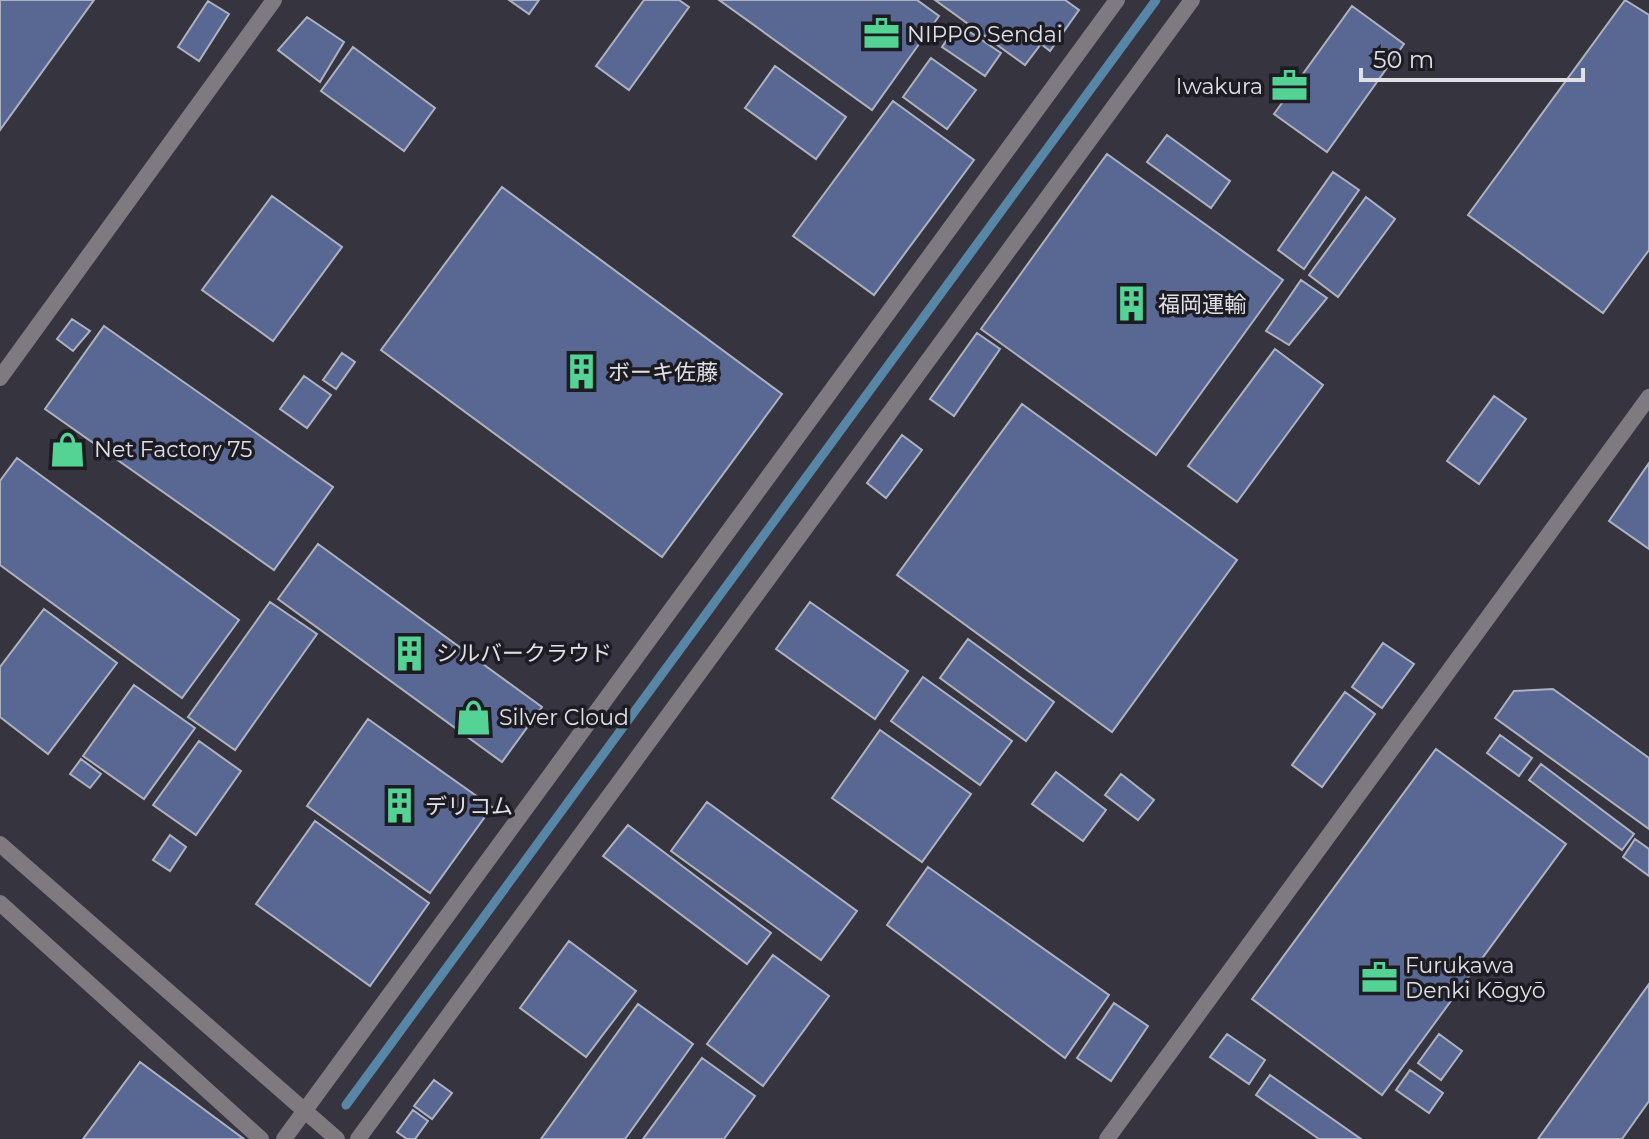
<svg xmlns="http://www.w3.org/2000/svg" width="1649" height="1139" font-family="Montserrat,'Noto Sans JP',sans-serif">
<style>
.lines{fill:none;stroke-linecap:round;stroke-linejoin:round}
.stream{stroke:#5886a6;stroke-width:9}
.building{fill:#586893;stroke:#acb2bf;stroke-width:2}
.minor{stroke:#7f7a7f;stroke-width:16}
.tertiary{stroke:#7f7a7f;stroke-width:16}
.labels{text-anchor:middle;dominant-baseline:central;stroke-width:7;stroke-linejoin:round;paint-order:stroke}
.poi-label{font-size:22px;fill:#e1e0e7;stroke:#1d1c22;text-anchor:start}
</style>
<rect width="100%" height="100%" fill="#36343f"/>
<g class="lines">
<path class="stream" d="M346 1105 1156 0"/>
</g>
<path class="building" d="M0 0H94L0 130Z
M509 0H539L529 14Z
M644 0H679L689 7 629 90 596 66Z
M719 0H917L939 16 872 110Z
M935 0H1065L1079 10 1050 51 1041 44 1025 65Z
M1625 0 1649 15V250L1603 313 1468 215Z
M208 1 229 14 199 61 178 47Z
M1352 6 1404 44 1327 152 1274 114Z
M307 17 344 42 320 82 278 50Z
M958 24 1001 53 985 76 942 47Z
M353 47 435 108 404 151 321 91Z
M931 58 976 90 947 129 903 97Z
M775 66 846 117 816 159 745 108Z
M893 101 974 160 874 295 793 236Z
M1167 135 1230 181 1211 208 1147 162Z
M1107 154 1283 280 1156 455 981 329Z
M1333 172 1359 190 1304 269 1278 250Z
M502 187 782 394 662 557 381 350Z
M272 196 342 247 273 341 202 290Z
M1366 197 1395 219 1338 297 1309 275Z
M1301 280 1327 298 1289 345 1266 331Z
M72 319 90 331 73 351 57 339Z
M104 326 333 487 274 570 45 409Z
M977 333 1000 349 954 416 930 399Z
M1275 349 1323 385 1237 502 1188 466Z
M342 353 355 362 336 389 323 380Z
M304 376 331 395 307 428 280 409Z
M1494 396 1526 419 1479 484 1447 461Z
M1022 404 1237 560 1112 732 897 575Z
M902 435 922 450 886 498 867 483Z
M17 458 239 620 182 698 0 565V481Z
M1649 463V549L1609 521Z
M318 544 542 707 502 762 278 599Z
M270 602 317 634 235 750 188 717Z
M810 602 908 671 875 719 776 649Z
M44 609 117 663 48 754 0 717V667Z
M968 639 1054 702 1026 741 940 678Z
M1383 643 1414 664 1382 708 1352 687Z
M923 677 1012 741 980 785 891 721Z
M134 685 195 728 144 799 83 756Z
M1553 689 1649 758V829L1495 718 1514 691Z
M1345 692 1375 714 1322 787 1292 765Z
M368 719 492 807 430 893 307 806Z
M880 730 971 794 922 862 832 798Z
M1500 735 1532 758 1519 776 1487 753Z
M199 741 241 771 196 835 153 805Z
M1436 749 1566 844 1382 1095 1252 999Z
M81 759 101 774 90 788 70 774Z
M1541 764 1634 834 1622 850 1529 780Z
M1056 772 1106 810 1083 841 1032 804Z
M1121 774 1154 800 1138 820 1105 795Z
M707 802 857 911 821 960 671 851Z
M315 821 429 903 370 986 256 904Z
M628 825 771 933 747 964 603 856Z
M170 835 186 847 170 871 153 860Z
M1635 839 1649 849V876L1623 857Z
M928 867 1109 995 1065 1058 887 925Z
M569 941 636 991 586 1057 520 1008Z
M773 955 829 996 763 1086 707 1044Z
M1649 984V1101L1622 1139H1538Z
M1114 1003 1148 1026 1111 1081 1077 1058Z
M638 1004 693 1044 625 1139H541Z
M1227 1034 1265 1060 1249 1084 1210 1057Z
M1439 1034 1462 1051 1441 1080 1418 1063Z
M702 1058 755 1096 724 1139H643Z
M140 1062 244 1139H83Z
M1410 1070 1443 1093 1429 1113 1396 1090Z
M1270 1075 1361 1139H1319L1256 1095Z
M434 1080 452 1093 432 1119 414 1106Z
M413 1110 428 1121 415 1139H407L397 1132Z"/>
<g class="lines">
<path class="minor" d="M284 1139 1117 0
M358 1139 1192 0
M1107 1139 1649 397"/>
<path class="tertiary" d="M0 378 274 0
M0 844 337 1139
M0 903 261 1139"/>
</g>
<defs>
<symbol id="office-bare" viewBox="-9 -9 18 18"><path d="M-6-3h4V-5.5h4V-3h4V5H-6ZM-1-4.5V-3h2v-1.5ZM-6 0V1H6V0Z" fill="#54d395" stroke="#1d1c22" stroke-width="2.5" paint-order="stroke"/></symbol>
<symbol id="building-bare" viewBox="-9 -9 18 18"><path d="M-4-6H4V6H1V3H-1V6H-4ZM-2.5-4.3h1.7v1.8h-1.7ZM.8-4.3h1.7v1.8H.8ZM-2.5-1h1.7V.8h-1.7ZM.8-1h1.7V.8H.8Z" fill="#54d395" stroke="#1d1c22" stroke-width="2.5" paint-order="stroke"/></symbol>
<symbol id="shop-bare" viewBox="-9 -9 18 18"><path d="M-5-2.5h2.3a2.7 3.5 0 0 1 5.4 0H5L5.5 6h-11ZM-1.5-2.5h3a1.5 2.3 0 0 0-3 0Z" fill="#54d395" stroke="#1d1c22" stroke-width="2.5" paint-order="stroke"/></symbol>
</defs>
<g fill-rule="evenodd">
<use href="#office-bare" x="856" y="8" width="51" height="51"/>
<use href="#office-bare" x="1264" y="60" width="51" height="51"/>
<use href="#building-bare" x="1106" y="278" width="51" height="51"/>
<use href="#building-bare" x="556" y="346" width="51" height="51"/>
<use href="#shop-bare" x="42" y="424" width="51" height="51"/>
<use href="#building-bare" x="384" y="628" width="51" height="51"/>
<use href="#shop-bare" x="448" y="692" width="51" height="51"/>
<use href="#building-bare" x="374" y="780" width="51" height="51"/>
<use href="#office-bare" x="1354" y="952" width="51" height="51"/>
</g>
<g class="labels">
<g class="poi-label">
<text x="907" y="34">NIPPO Sendai</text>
<text x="1263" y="86" text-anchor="end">Iwakura</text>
<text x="1158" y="304">福岡運輸</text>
<text x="608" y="372">ボーキ佐藤</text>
<text x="94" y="449">Net Factory 75</text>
<text x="436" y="653">シルバークラウド</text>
<text x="499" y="717">Silver Cloud</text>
<text x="425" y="806">デリコム</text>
<text x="1405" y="965">Furukawa<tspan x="1405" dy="25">Denki Kōgyō</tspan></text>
</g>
</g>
<path d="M1361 68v12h222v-12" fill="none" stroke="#e1e0e7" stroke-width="4"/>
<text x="1373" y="68" font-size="24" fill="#e1e0e7" stroke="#1d1c22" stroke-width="6" paint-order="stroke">50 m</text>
</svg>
